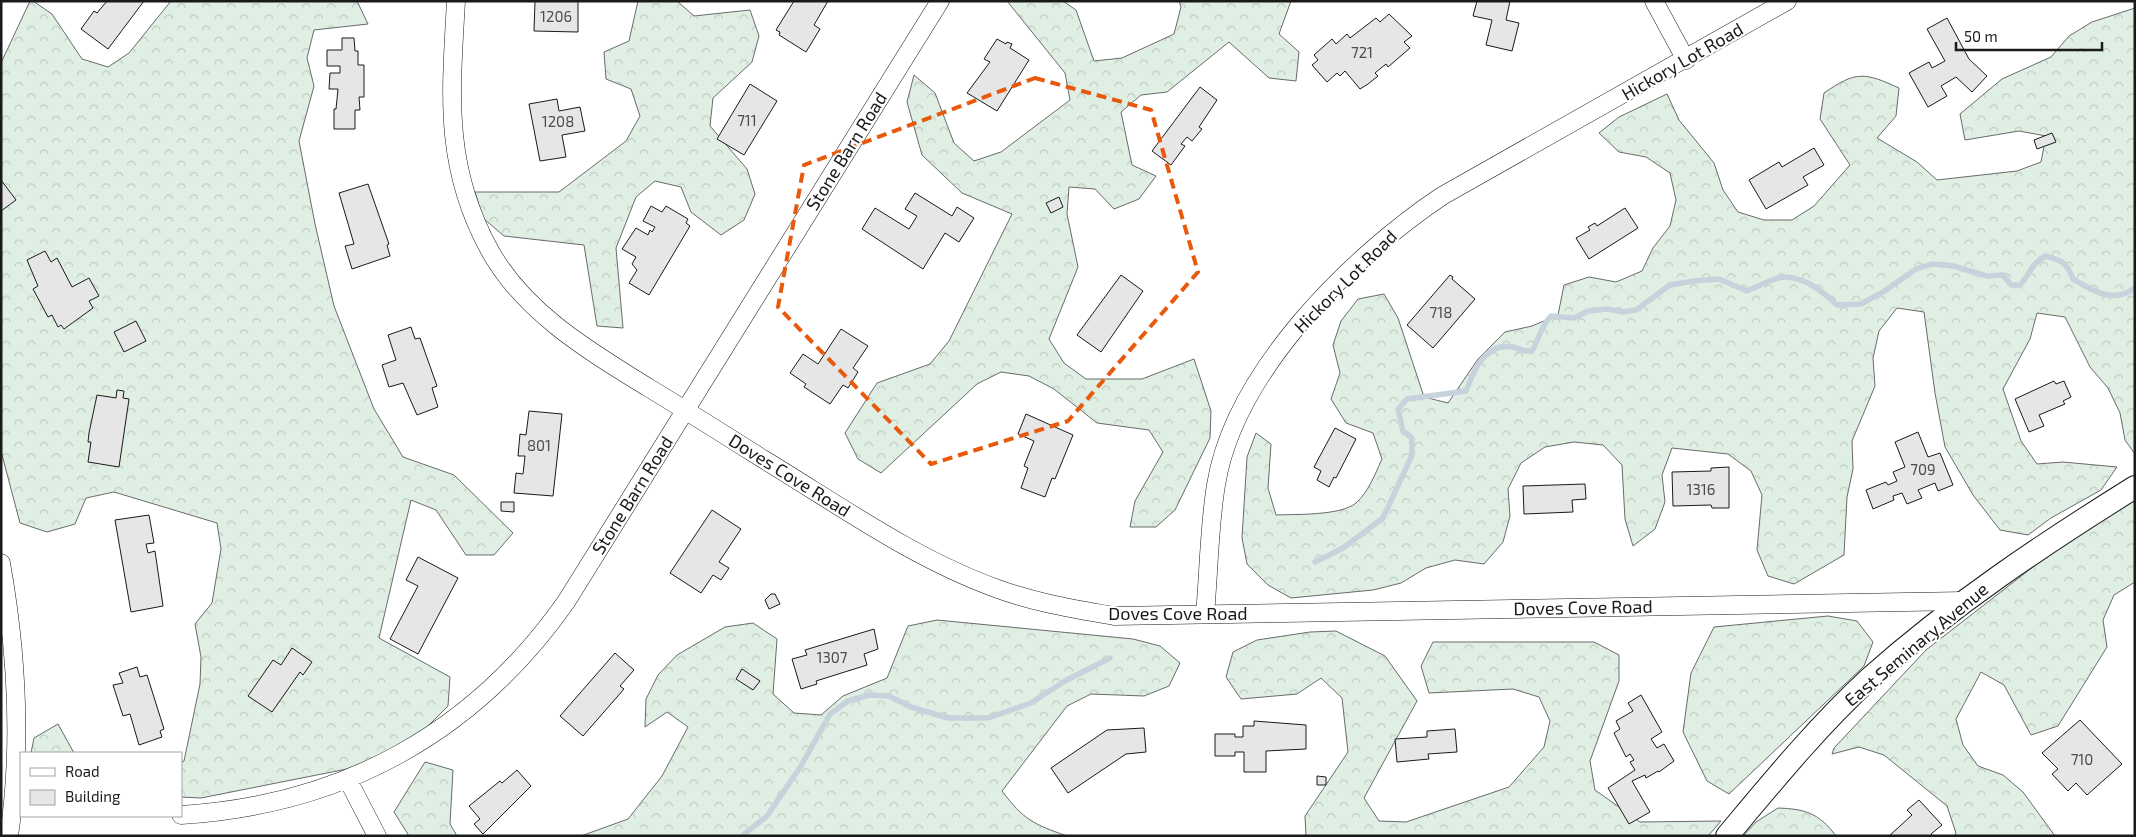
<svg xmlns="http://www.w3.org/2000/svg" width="2136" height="837" font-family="'Exo 2',sans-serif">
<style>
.forest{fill:url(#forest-crowns);stroke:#6a6a6a}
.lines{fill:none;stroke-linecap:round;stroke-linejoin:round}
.stream{stroke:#c6d2dc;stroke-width:5.5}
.building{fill:#e6e6e6;stroke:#1a1a1a}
.minor-casing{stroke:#1a1a1a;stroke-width:19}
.tertiary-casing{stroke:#1a1a1a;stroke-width:24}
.minor{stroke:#fff;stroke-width:18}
.tertiary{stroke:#fff;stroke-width:22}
.marked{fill:none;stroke:#e8590c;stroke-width:4;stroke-dasharray:10 6;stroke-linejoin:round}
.labels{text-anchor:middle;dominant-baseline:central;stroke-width:4;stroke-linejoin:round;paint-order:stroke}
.number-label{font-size:15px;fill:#4d4d4d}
.street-label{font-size:18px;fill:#1a1a1a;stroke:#fff}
</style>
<defs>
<pattern id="forest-crowns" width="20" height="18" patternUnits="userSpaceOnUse" patternTransform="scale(1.25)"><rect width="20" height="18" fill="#e0efe3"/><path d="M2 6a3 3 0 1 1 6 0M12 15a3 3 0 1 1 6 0" fill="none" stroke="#c0ccc2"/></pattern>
</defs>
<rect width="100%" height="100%" fill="#fff"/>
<path class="forest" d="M30 1H33L52 14 82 59 108 67 129 53 171 1H357L368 24 314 30 307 58 314 86 299 141 315 224 334 306 374 409 403 457 454 475 513 533 494 555H466L436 510 411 500 379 638 450 677 448 706 409 745 347 769 201 798 181 797V762L184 761 200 684 201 657 195 624 212 603 221 549 217 523 114 492 86 498 75 524 47 532 20 523 1 451V63Z
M638 1H677L694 16 750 10 759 36 752 62 713 98 710 126 747 169 755 194 744 220 721 235 691 212 681 187 655 181 636 197 616 248 623 328 597 326 584 245 504 236 483 218 475 192H559L626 141 640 116 631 89 606 79 604 52 629 41Z
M1007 1H1063L1076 10 1094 61 1122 58 1174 34 1181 7 1179 1H1291L1279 34 1299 52 1296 81 1269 78 1229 42 1167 92 1141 95 1121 112 1132 165 1156 176 1139 199 1114 209 1095 189 1069 187 1067 214 1078 267 1049 339 1064 363 1086 379H1142L1194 359 1211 411 1210 438 1175 510 1156 527H1130L1135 501 1163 452 1149 430 1097 423 1054 389 1029 376 1001 372 977 384 881 473 858 459 845 433 877 383 930 364 949 341 1012 214 962 193 922 155 907 102 914 75 935 93 954 143 974 161 1001 152 1070 100 1065 73Z
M2135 8V454L2125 440 2120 413 2108 388 2090 367 2065 317 2037 313 2030 339 2003 389 2021 441 2037 464 2063 462 2117 467 2101 490 2051 518 2028 535 2000 530 1973 495 1945 447 1935 393 1924 312 1897 308 1879 331 1873 358 1875 386 1852 441 1853 469 1847 497 1844 555 1794 584 1768 576 1757 550 1762 495 1751 471 1728 454 1672 448 1662 475 1665 502 1655 529 1633 546 1625 519 1622 465 1603 445 1574 442 1545 447 1521 463 1508 489 1510 516 1503 542 1484 564 1455 560 1426 568 1401 583 1373 590 1291 598 1268 585 1247 564 1242 538 1247 457 1256 433 1271 444 1268 488 1276 515C1296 514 1340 516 1356 503 1368 493 1376 472 1382 459L1373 433 1346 423 1331 399 1340 373 1333 345 1341 321 1358 299 1384 294 1398 318 1424 397 1448 403 1478 359 1505 332 1532 326 1558 315 1564 285 1589 277 1616 282 1642 271 1653 248 1670 226 1676 200 1670 173 1646 157 1619 152 1599 133 1619 117 1667 94 1679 120 1714 163 1723 190 1738 212 1764 220H1792L1814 206 1850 165 1820 119 1824 93C1856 71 1864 72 1899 88L1896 116 1877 138 1917 162 1937 180 2017 171 2041 162 2046 136 2019 131 1965 140 1960 114 2002 79 2051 57 2069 36 2092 22Z
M2135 497V582L2114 595 2103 620 2107 647 2058 726 2031 735 2004 685 1981 672 1956 719 1963 745 1978 766 2003 775 2023 792 2055 836H1954L1956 833 1947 806 1884 755 1859 747 1832 754 1834 748 1926 650 2074 535Z
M1828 616 1857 621 1873 642 1864 666 1729 794 1707 781 1683 732 1691 673 1714 627Z
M937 620 1133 639 1160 646 1180 663 1169 686 1144 696 1091 694 1067 706 1002 791C1024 820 1033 824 1067 836H581L628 819 662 776 688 727 667 712 645 727 646 699 658 675 677 655 725 627 753 623 777 639 773 694 794 713 821 715 843 696 887 678 908 626Z
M1336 631 1385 656 1417 701 1364 798 1379 821 1406 822 1509 787 1544 747 1550 721 1539 697 1513 689 1429 693 1421 666 1433 642H1594L1619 655V681L1590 761 1595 790 1640 822 1721 821 1708 836H1306L1305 816 1348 752 1342 698 1321 678 1297 694 1241 699 1226 677 1233 652 1257 640 1310 632Z
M58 724 74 753H31L34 738Z
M425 762 453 770 450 824 457 836H409L394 812Z
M1778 808C1805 809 1819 813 1836 836H1743L1756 822Z"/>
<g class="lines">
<path class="stream" d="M1315 562 1343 548 1383 518 1412 455V438L1403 431 1398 409 1407 399 1466 391C1474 370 1485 342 1513 347 1521 349 1524 352 1532 351 1539 339 1541 326 1551 316L1574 318 1588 311 1608 309 1622 312 1636 310 1670 285 1694 281 1719 279 1747 291C1758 287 1773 277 1785 277 1805 277 1823 292 1837 305L1861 304 1883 292 1916 269 1932 264 1953 266 1987 276 2003 275 2011 285H2020C2030 274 2031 264 2045 256 2062 260 2067 263 2073 279 2093 291 2113 304 2135 288
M742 836 767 816 801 766 830 714 848 701 869 695 889 696 911 707 948 718H988L1031 703 1065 681 1110 658"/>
</g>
<path class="building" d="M107 1H144L108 49 81 29 94 11 97 13Z
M535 1H578V32L534 31Z
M794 1H828L814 25 820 29 806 52 779 35 780 32 776 30Z
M1477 1H1510L1506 20 1519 23 1512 51 1486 45 1492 20 1473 16Z
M1389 14 1412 36 1404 42 1410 48 1388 67 1386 64 1375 73 1378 76 1368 84 1360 89 1345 71 1340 76 1337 73 1327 82 1312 65 1318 60 1314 55 1332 39 1336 44 1347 34 1350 38 1376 18 1380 22Z
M1947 18 1969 59 1987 76 1972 92 1956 77 1941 86 1947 96 1928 107 1909 73 1929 62 1932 68 1945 61 1927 29Z
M342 38H354L355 51H358V65H364V97H359L360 110H355V129H334V109H336L338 89H329L330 73H340V66H327V50H342Z
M997 39 1006 44 1007 42 1012 44 1010 48 1029 60 997 111 967 93 990 62 984 59Z
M750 84 777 101 744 155 717 139Z
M1200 87 1217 100 1199 127 1202 129 1192 141 1187 137 1181 144 1185 146 1171 165 1152 151Z
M557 99 559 111 580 107 585 131 562 135 566 157 540 161 529 104Z
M2052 133 2056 142 2037 149 2034 140Z
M1814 148 1824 165 1803 177 1808 185 1766 209 1749 180 1779 162 1782 167Z
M1 180 16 200 1 211Z
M368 184 389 244 387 245 390 256 352 269 345 246 354 244 339 193Z
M915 193 952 216 957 207 974 218 959 242 945 233 923 269 862 229 875 208 909 229 917 216 905 209Z
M1059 197 1063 207 1051 213 1046 203Z
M651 206 662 212 666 206 688 219 686 223 690 226 649 295 629 283 637 270 632 264 636 257 622 249 636 228 648 235 650 230 652 232 655 227 643 221Z
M1625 208 1638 228 1589 259 1576 238 1590 230 1588 227 1595 223 1597 226Z
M45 251 51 262 57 258 72 287 89 278 99 296 89 301 93 308 64 329 61 325 58 327 52 315 48 317 33 289 38 286 27 260Z
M1121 275 1143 291 1101 352 1077 335Z
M1450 275 1453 277 1452 279 1475 299 1433 348 1407 325Z
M136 321 146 341 124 352 114 332Z
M411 327 415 339 420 338 437 386 432 388 438 407 417 415 403 383 389 387 382 365 396 360 388 335Z
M841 329 868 346 853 368 858 372 848 388 843 385 830 404 804 387 806 384 790 373 803 354 818 364Z
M2054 381 2056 384 2064 381 2071 397 2063 401 2065 404 2039 415 2044 426 2029 432 2015 399Z
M117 390 124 391 123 398 129 399 119 467 88 462 91 442H88L89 433 97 395 116 398Z
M529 411 562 414 553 496 514 493 516 473 523 474 525 456H518L520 434 526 435Z
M1026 414 1073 435 1055 479 1052 478 1045 497 1021 488 1028 468 1024 466 1034 441 1018 434Z
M1335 428 1356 439 1336 478 1334 477 1329 487 1317 480 1321 471 1314 467Z
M1918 432 1928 457 1940 453 1953 485 1938 491 1935 483 1918 490 1922 498 1907 504 1902 493 1893 496 1894 500 1873 509 1866 490 1886 482 1888 485 1897 481 1893 472 1905 467 1895 442Z
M1729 467V508H1712L1711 505 1673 506 1672 472 1711 471V468Z
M1585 484 1586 499 1572 500 1573 512 1524 514 1523 486Z
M501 502H514V512L501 511Z
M712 510 741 529 719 562 729 568 721 580 713 575 701 593 670 573Z
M149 515 154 543 146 544 148 553 155 551 163 606 131 612 115 520Z
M418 557 458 578 418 654 390 639 418 586 406 580Z
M771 594H775L780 604 769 609 765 600Z
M874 629 878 649 864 654 867 665 816 681 817 684 801 689 792 659 807 655 805 650Z
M292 648 312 662 303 675 300 672 272 712 248 696 273 660 281 665Z
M615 653 634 670 620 686 624 689 583 736 560 716Z
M137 667 140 677 147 675 164 729 160 731 162 737 139 745 130 714 123 716 113 685 123 683 119 673Z
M742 669 760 681 753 690 736 679Z
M1641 695 1662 732 1651 739 1657 748 1664 744 1674 761 1659 772 1658 771 1646 778 1645 775 1632 781 1650 812 1629 824 1608 788 1635 770 1630 762 1634 760 1630 754 1626 757 1614 733 1620 729 1616 721 1633 711 1628 703Z
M2080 720 2122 764 2087 795 2076 783 2068 791 2052 774 2058 769 2042 753Z
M1254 721 1306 725V749L1266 751V772H1244V752H1235V756H1215V734H1235V737H1243V726H1254Z
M1144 728 1146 752 1126 754 1068 793 1051 768 1107 730Z
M1455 729 1457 752 1428 754 1429 759 1397 762 1395 739 1427 737V731Z
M517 770 531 786 483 834 474 824 480 819 469 806 500 781 502 783Z
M1317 776 1326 777V785H1317Z
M1919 800 1942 825 1931 834 1933 836H1889L1912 815 1907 810Z"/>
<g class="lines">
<defs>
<path id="minor" d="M456 1C451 92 443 165 489 249 523 312 589 351 649 388 687 411 725 435 763 459 839 505 914 559 998 589 1036 603 1075 609 1114 616L1963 601
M1654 1 1686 60
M1 563C17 653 22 745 9 836
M1205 614C1209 571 1209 527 1216 485 1234 372 1351 257 1442 196L1787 1
M348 780 377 836
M181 815C342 805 473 734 566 602L940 1"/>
<path id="tertiary" d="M1727 836C1773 781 1818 726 1870 678 1952 605 2042 545 2135 487"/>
</defs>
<use href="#minor" class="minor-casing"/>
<use href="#tertiary" class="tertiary-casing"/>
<use href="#minor" class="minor"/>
<use href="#tertiary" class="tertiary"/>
</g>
<path class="marked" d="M1035 78 1151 110 1198 272 1068 421 931 464 778 307 804 165Z"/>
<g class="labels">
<g class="number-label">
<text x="556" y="16">1206</text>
<text x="1362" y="52">721</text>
<text x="747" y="120">711</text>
<text x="558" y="121">1208</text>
<text x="1441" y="312">718</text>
<text x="539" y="445">801</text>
<text x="1923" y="469">709</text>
<text x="1701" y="489">1316</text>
<text x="832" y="657">1307</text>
<text x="2082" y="759">710</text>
</g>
<g class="street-label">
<text transform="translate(1682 61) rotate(-30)">Hickory Lot Road</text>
<text transform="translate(846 151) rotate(-58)">Stone Barn Road</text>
<text transform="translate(1345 281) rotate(-45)">Hickory Lot Road</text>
<text transform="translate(790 475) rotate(32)">Doves Cove Road</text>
<text transform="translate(632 495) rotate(-58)">Stone Barn Road</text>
<text transform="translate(1583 607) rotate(-1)">Doves Cove Road</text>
<text x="1178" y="613">Doves Cove Road</text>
<text transform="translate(1916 644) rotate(-40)">East Seminary Avenue</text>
</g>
</g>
<rect width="2136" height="837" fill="none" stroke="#1a1a1a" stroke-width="5"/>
<rect x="20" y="752" width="162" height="65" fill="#ffffff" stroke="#a3a3a3"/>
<rect x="30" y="768" width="25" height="8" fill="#ffffff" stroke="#a3a3a3"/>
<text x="65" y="777" font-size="15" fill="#1a1a1a">Road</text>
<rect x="30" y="790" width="25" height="15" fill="#e6e6e6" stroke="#a3a3a3"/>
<text x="65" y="802" font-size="15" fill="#1a1a1a">Building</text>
<path d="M1956 42v8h146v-8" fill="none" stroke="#1a1a1a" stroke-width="2.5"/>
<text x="1964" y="42" font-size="15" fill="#1a1a1a" stroke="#ffffff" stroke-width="4" paint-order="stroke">50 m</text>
</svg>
